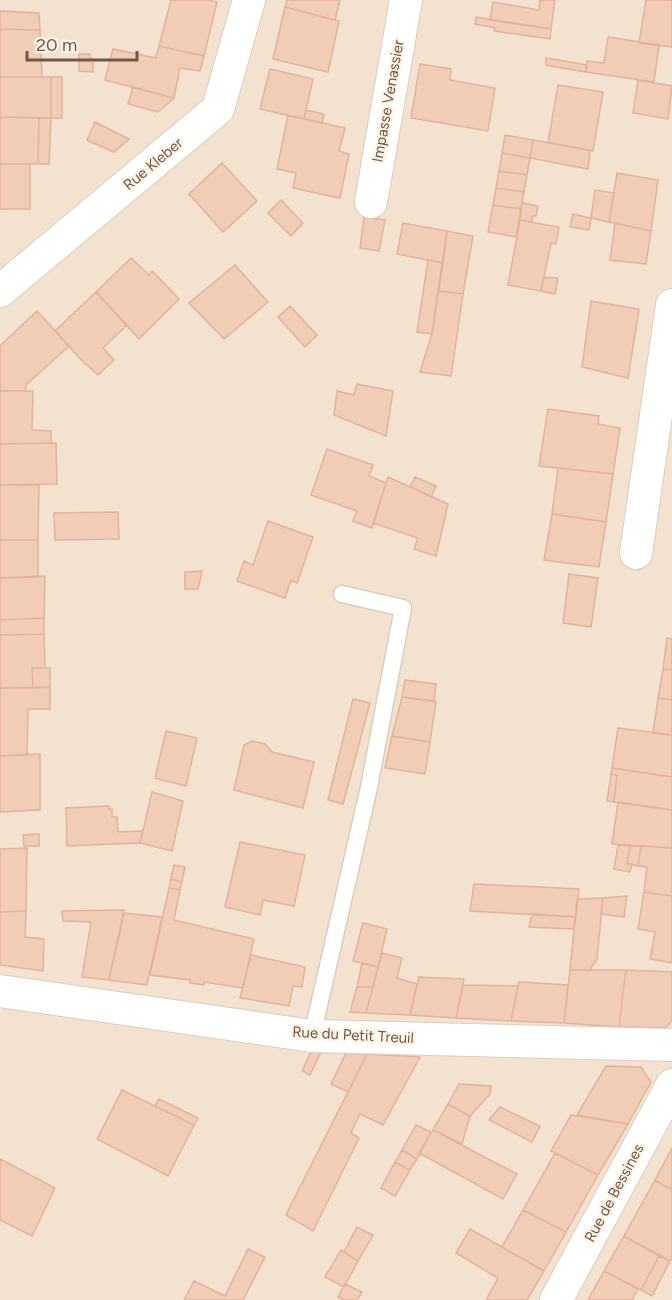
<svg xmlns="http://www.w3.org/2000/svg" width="672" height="1300" font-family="Figtree,sans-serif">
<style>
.residential{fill:#f3e2cf}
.building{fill:#f1cdb8;stroke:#e3b399;stroke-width:1.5}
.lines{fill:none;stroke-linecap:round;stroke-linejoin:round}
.service-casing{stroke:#e0ccbd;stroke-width:19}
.minor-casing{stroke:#e0ccbd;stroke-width:34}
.service{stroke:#fff;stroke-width:16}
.minor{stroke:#fff;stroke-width:32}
.labels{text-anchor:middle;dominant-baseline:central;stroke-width:5;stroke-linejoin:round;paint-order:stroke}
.street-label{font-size:15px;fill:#725648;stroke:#fff5e6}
</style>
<rect width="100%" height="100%" fill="#fcf0e0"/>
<path class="residential" d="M0 0H672V1300H0Z"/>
<path class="building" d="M171 0H207L217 2 204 56 159 46Z
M287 0H340L335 20 285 7Z
M540 0H555L551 29 490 20 493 2 539 10Z
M646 0H672V47L639 43Z
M285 7 339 21 328 72 273 59Z
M0 11 39 13 40 30 0 29Z
M476 17 551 29 550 39 494 31 495 28 475 24Z
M0 29 40 30 42 77H0Z
M608 37 659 45 654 82 586 72 587 61 604 63Z
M159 46 204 56 200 71 180 68 174 98 105 80 113 49 156 58Z
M79 54H90V58L93 59V72L79 71Z
M546 58 586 65V72L546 65Z
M420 64 451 69 450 80 495 88 488 131 411 118Z
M270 69 313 79 304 119 260 109Z
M0 77H51V118L0 117Z
M51 77H62V118H51Z
M638 80 672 86 668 119 633 113Z
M558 85 603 92 593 151 548 143Z
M133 87 174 98 158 112 128 104Z
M306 110 324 114 322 123 304 119Z
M288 115 345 128 339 151 349 154 340 198 293 188 296 173 277 169Z
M0 117 39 118 38 164H0Z
M39 118H51L49 164H38Z
M95 122 129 139 114 152 87 140Z
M505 135 533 140 530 158 502 153Z
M533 140 590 150 588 169 530 158Z
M502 153 530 158 527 175 499 171Z
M222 163 257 201 223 232 189 194Z
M0 164H30V209H0Z
M499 171 527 175 524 192 496 188Z
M617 173 658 180 651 231 609 222Z
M496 188 524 192 521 209 493 205Z
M595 190 614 193 609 222 591 218Z
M281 200 303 223 291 236 268 213Z
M522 203 538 206 536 216H533L531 222 520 220Z
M493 205 521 209 516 237 488 232Z
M573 214 591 218 589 230 570 227Z
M364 217 385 220 379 251 360 248Z
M520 220 559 227 556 244 551 243 541 291 508 285Z
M403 223 447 231 443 263 397 254Z
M615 223 651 231 646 264 610 260Z
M447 231 473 236 463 294 438 291Z
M131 258 149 275 152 271 179 299 139 339 96 292Z
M428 260 443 263 432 334 417 332Z
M235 265 268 302 224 339 189 303Z
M544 277 558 278 555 294 541 291Z
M438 291 463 294 451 376 420 372 432 334Z
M96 292 127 325 103 348 114 360 98 375 86 364H85L55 331Z
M591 301 639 309 628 378 582 367Z
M290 306 317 335 305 347 278 317Z
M37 311 69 346 26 385 25 391H0V346Z
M357 384 393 391 386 436 334 415 337 391 354 395Z
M0 391H33L32 430 51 431V443L0 444Z
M548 409 599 416 598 424 620 428 613 474 539 466Z
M56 443 57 484 0 485V444Z
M327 449 373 465 369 476 386 483 372 528 353 521 357 511 311 495Z
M558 468 613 474 606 522 552 514Z
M388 477 448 504 436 556 414 549 418 538 373 523Z
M415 477 436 486 431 497 410 487Z
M0 485H39L38 540H0Z
M118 512 119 539 55 540 54 513Z
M552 514 606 522 599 567 544 560Z
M268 521 313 537 297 583 291 580 285 598 237 581 244 561 253 565Z
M0 540H38V577L0 578Z
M202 571 198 589H185V572Z
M569 574 598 578 591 627 563 623Z
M45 576 44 618 0 620V578Z
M44 618V634L0 635V620Z
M44 634 45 668H32L33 688H0V635Z
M667 638 672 639V670L663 669Z
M32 668H50V687L33 688Z
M663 669 672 670V700L658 698Z
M405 680 436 684 434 701 402 697Z
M50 687V709H28L27 755 0 756V688Z
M402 697 436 702 430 742 392 736Z
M658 698 672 700V735L653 733Z
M353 699 370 703 343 804 328 800Z
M618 728 672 735V777L612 768Z
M166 731 197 738 186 786 155 778Z
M392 736 430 742 425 774 385 768Z
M252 741 265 744 272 752 314 762 303 808 234 790 244 745Z
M40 754V810L0 812V756Z
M612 768 672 777V810L614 802 617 775 611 774Z
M611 774 617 775 614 802 607 801Z
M152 792 183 801 172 851 140 843Z
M618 802 672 810V848L612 844Z
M109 806V809H112V817H117L118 832 143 831 140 843 67 846 66 808Z
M39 834V846H24L23 835Z
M240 842 305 855 294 906 263 900 260 915 225 907Z
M618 845 630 846 627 864H632L630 872 614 869Z
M630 846H641L638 866 627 864Z
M641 846 672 848V896L644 892 647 867 638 866Z
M27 848 26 911 0 912V849Z
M174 865 185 867 182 882 171 879Z
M171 879 182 882 180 890 169 888Z
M474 884 579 889 576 917 470 911Z
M169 888 180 890 174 920 254 939 243 988 204 982V985L190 983V980L150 975Z
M644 892 672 896V963L650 959 655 932 638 929Z
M627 896 624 917 601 914 603 898Z
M603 898 597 959 590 970H570L577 899Z
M124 910 109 980 82 977 91 922 63 921 62 911Z
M26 911 25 937 44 939 43 971 0 965V912Z
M124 913 162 917 147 985 109 980Z
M532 914 576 917 574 929 529 927Z
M363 923 387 929 378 967 353 961Z
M382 953 402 958 397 978 417 984 410 1015 366 1013Z
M251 955 305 967 302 987 293 986 289 1006 240 998Z
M362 963 378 967 373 987H357Z
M570 970H626L619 1027 564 1023Z
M626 970 672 972V1021L665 1028 619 1027Z
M419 977 464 979 456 1018 410 1015Z
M519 982 568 985 564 1023 511 1021Z
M463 985 518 986 511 1021 456 1018Z
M357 987H373L366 1013 350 1012Z
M311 1052H321L310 1075 302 1071Z
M346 1053 367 1054 348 1092 331 1084Z
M367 1054 420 1057 383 1125 360 1114 351 1133 359 1138 313 1231 286 1215Z
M606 1066 641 1067 651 1082 628 1124 577 1115Z
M459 1084 491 1086 490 1094 470 1116 448 1104Z
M122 1090 194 1125 168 1176 97 1139Z
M159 1099 198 1118 194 1125 155 1106Z
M448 1104 470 1116 462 1144 433 1130Z
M500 1107 540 1126 532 1142 489 1120Z
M571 1115 628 1124 598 1175 551 1151Z
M416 1125 431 1132 417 1159 402 1150Z
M433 1130 517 1174 503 1199 419 1153Z
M672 1148V1190L655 1180Z
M402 1150 417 1159 410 1170 395 1162Z
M555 1153 598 1175 566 1232 523 1210Z
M0 1159 55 1188 32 1236 0 1220Z
M395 1162 410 1170 395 1196 381 1188Z
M655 1180 672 1190V1259L670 1261 624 1236Z
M523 1210 566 1232 544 1271 502 1247Z
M357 1227 373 1235 358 1261 344 1252Z
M470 1229 544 1271 527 1300H486L498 1278 456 1253Z
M624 1236 659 1256 641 1290 604 1271Z
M248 1249 265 1257 243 1300H184L194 1281 225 1296Z
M341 1250 358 1261 344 1287 325 1277Z
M659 1256 670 1261 652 1296 641 1290Z
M604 1271 638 1289 632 1300H588Z
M345 1284 362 1292 357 1300H344L338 1297Z"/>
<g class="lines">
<defs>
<path id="service" d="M312 1036 369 787 403 608 342 594"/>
<path id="minor" d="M371 202 406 0
M0 291 218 109 249 0
M636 553 672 305
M0 991 312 1036 672 1045
M556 1300 672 1085"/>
</defs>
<use href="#service" class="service-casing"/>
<use href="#minor" class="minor-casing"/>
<use href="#service" class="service"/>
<use href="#minor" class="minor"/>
</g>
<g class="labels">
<g class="street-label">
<text transform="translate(388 101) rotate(-80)">Impasse Venassier</text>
<text transform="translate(153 164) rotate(-40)">Rue Kleber</text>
<text transform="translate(353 1035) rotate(3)">Rue du Petit Treuil</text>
<text transform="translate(614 1193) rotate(-62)">Rue de Bessines</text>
</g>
</g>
<path d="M27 51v9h110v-9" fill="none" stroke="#725648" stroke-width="3"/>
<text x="36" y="51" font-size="18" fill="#725648" stroke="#fff5e6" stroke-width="4.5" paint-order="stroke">20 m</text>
</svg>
